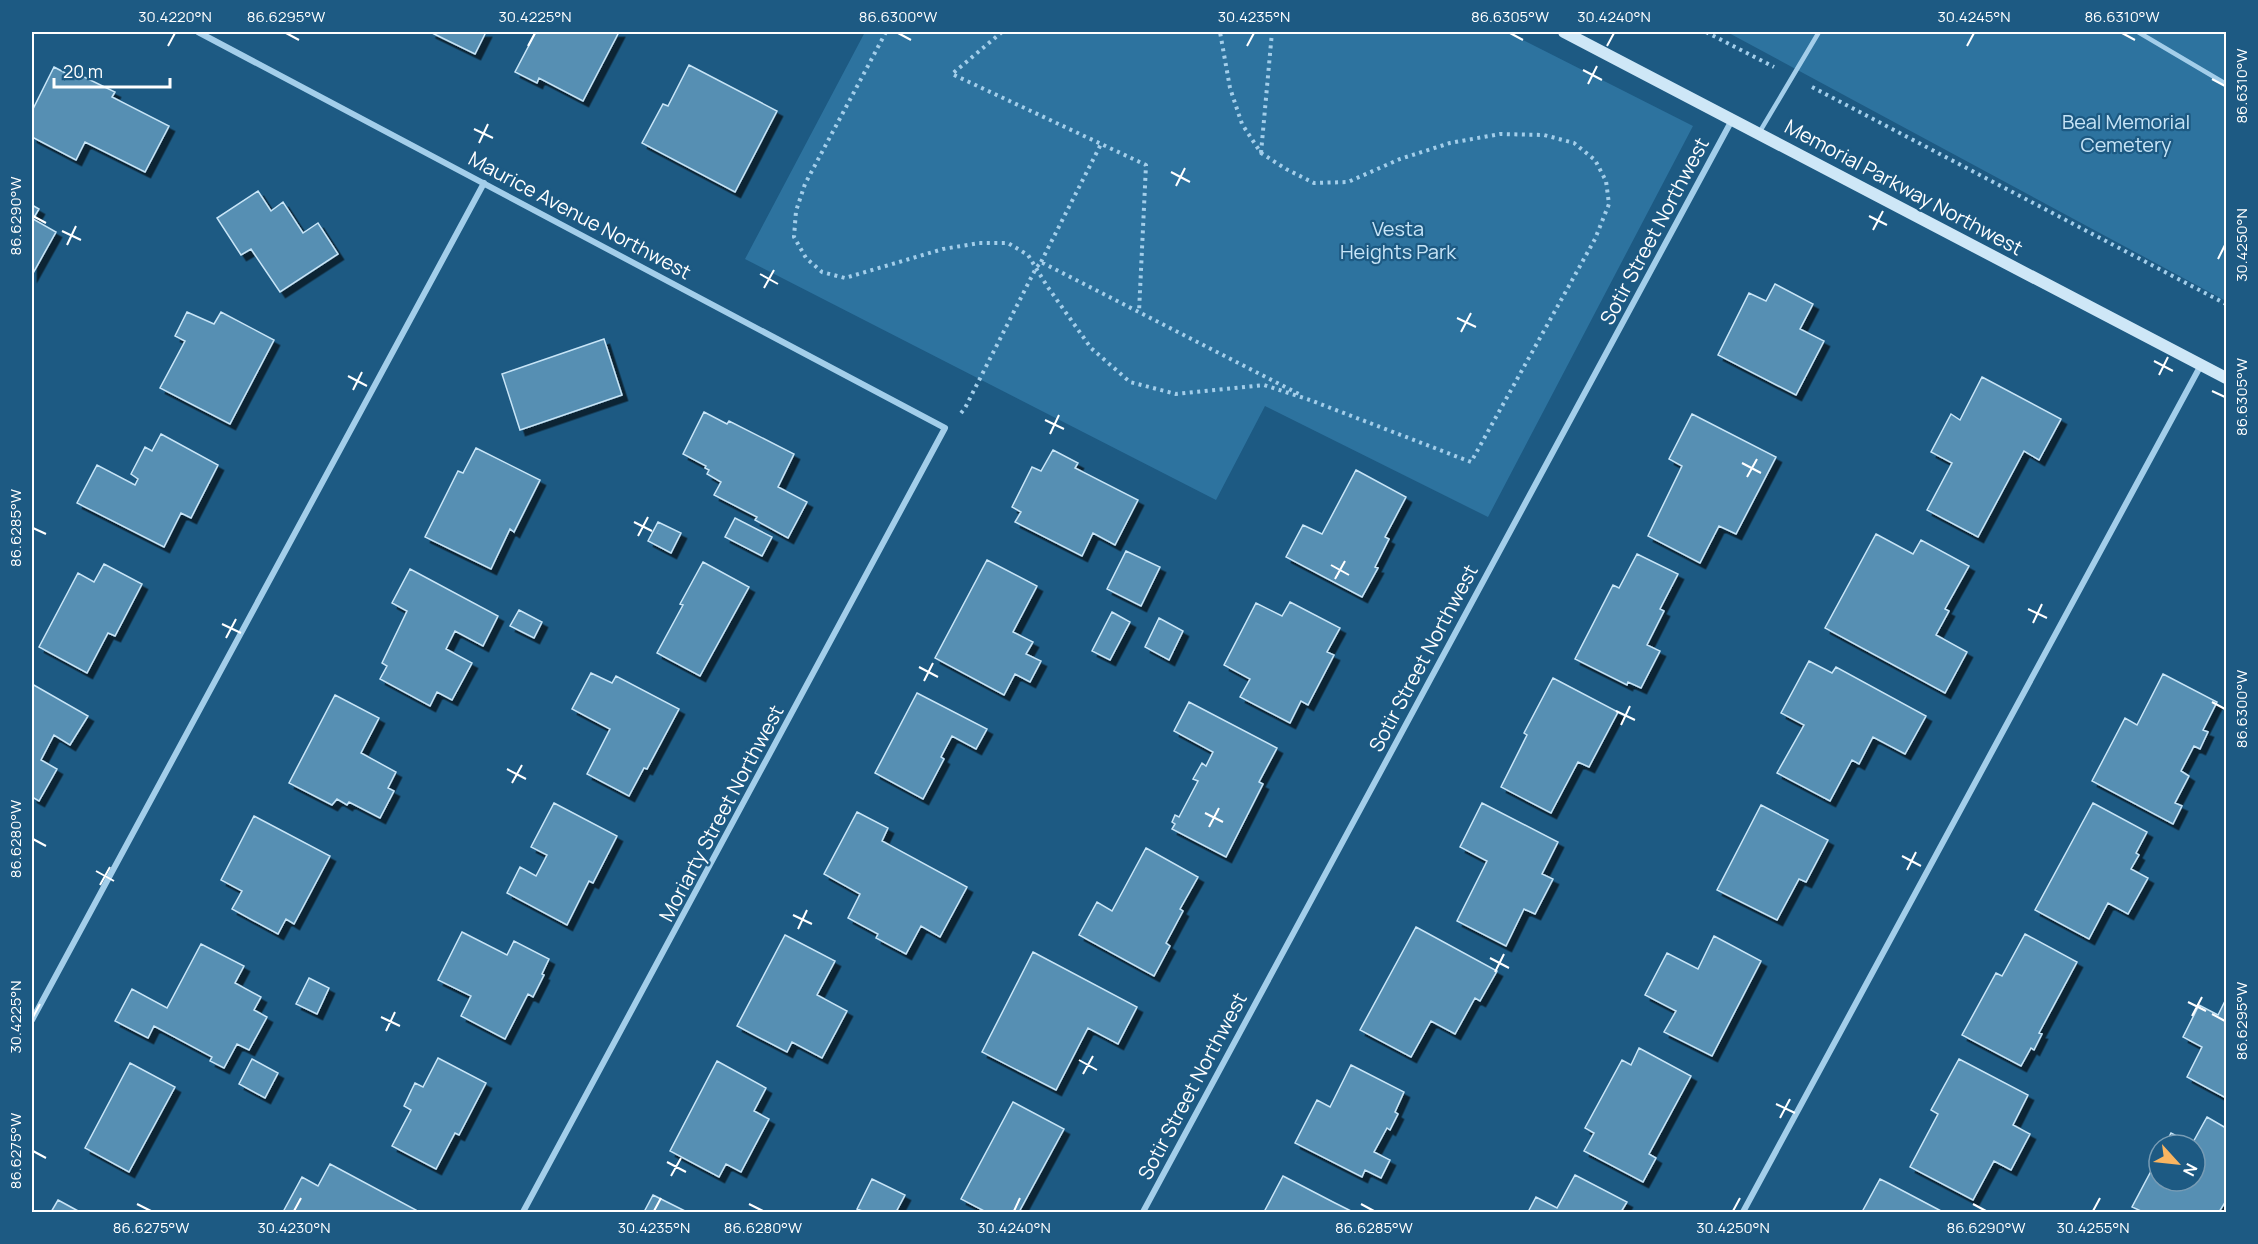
<svg xmlns="http://www.w3.org/2000/svg" width="2258" height="1244" font-family="Manrope,sans-serif">
<style>
.green{fill:#2d739f}
.building{fill:#568fb3;stroke:#c8e5f7;stroke-width:1.5;filter:url(#shadow)}
.lines{fill:none;stroke-linecap:round;stroke-linejoin:round}
.path{stroke:#a3ceea;stroke-width:4;stroke-dasharray:3 4.5;stroke-linecap:butt}
.lane{stroke:#a3ceea;stroke-width:4.5}
.street{stroke:#a3ceea;stroke-width:6}
.secondary{stroke:#cee7f7;stroke-width:12}
.ticks{fill:none;stroke:#fff;stroke-width:2}
.labels{text-anchor:middle;dominant-baseline:central;stroke-width:4.5;stroke-linejoin:round;paint-order:stroke}
.park-label{font-size:20px;fill:#c8e5f7;stroke:#1d5a83}
.street-label{font-size:20px;fill:#fff;stroke:#1d5a83}
.neatline{fill:none;stroke:#fff;stroke-width:2}
.ticks-label{font-size:15px;text-anchor:middle;fill:#fff}
</style>
<defs>
<filter id="shadow"><feDropShadow dx="5.5" dy="5.5" stdDeviation="0" flood-color="#0009"/></filter>
</defs>
<rect width="100%" height="100%" fill="#1d5a83"/>
<path class="green" d="M865 32H1507L1693 126 1488 517 1265 406 1216 500 745 259Z
M1727 32H2226V301Z"/>
<path class="building" d="M430 32H486L475 54Z
M536 32H619L583 101 539 78 537 83 515 72Z
M689 65 777 111 735 192 642 143 663 104 668 106Z
M54 67 75 78 78 74 115 92 112 97 169 126 145 172 85 142 76 160 32 137V111Z
M258 191 271 211 283 202 303 233 318 223 338 254 280 292 251 249 241 255 217 218Z
M32 205 39 209 33 219 56 232 32 275Z
M1775 284 1813 304 1800 329 1824 341 1796 395 1718 355 1749 293 1766 301Z
M187 312 214 324 221 312 274 340 230 424 160 388 185 341 175 336Z
M604 339 622 395 520 430 502 374Z
M1982 377 2061 419 2039 460 2024 451 1978 537 1927 510 1952 463 1931 452 1951 414 1960 420Z
M704 412 727 424 729 421 794 454 778 487 807 502 788 538 755 520 757 517 714 495 721 482 707 474 709 470 705 468 706 466 683 454Z
M1692 414 1776 457 1736 534 1719 526 1700 563 1648 536 1682 466 1669 459Z
M161 434 218 465 191 518 181 513 164 547 77 503 97 465 135 485 138 479 131 474 145 447 152 451Z
M476 448 540 480 514 532 510 529 491 569 425 537 458 471 463 473Z
M1053 450 1078 463 1075 468 1138 500 1115 545 1093 533 1082 556 1015 522 1021 512 1012 507 1032 467 1041 471Z
M1356 470 1406 497 1385 537 1389 539 1375 567 1378 568 1362 597 1286 557 1303 525 1322 534Z
M735 518 772 537 762 556 725 537Z
M658 522 681 533 671 553 648 541Z
M1876 534 1913 554 1921 540 1969 566 1945 609 1949 611 1936 635 1967 652 1945 693 1825 628Z
M1126 551 1160 567 1141 606 1107 589Z
M1637 554 1678 574 1660 609 1664 611 1647 645 1660 651 1641 688 1628 682 1627 685 1575 659 1613 585 1619 588Z
M987 560 1037 586 1013 632 1033 642 1026 654 1041 661 1030 682 1015 674 1004 695 935 658Z
M703 562 749 587 700 676 657 653 683 605 680 604Z
M104 564 142 584 115 636 108 633 87 673 39 647 78 573 94 582Z
M410 569 498 616 483 646 455 631 446 649 472 663 452 700 437 692 430 706 380 679 387 666 382 663 407 611 392 603Z
M1290 602 1340 628 1327 652 1334 655 1308 705 1301 701 1290 723 1240 697 1250 679 1224 665 1256 603 1282 616Z
M519 610 542 622 534 638 510 626Z
M1112 612 1130 622 1110 660 1092 651Z
M1159 618 1183 631 1169 660 1145 647Z
M1809 661 1832 673 1836 667 1926 716 1905 754 1873 737 1859 764 1852 760 1830 801 1777 773 1804 725 1781 713Z
M591 673 612 683 616 676 679 709 647 769 644 768 629 796 587 774 610 729 572 709Z
M2163 674 2217 702 2203 730 2208 732 2200 749 2194 746 2181 771 2189 776 2175 803 2182 806 2173 824 2092 781 2125 718 2137 725Z
M1553 678 1618 712 1589 767 1578 762 1551 813 1501 787 1527 735 1524 733Z
M32 684 88 716 70 745 54 735 41 760 57 769 39 801 32 797Z
M917 693 987 729 976 749 952 736 941 757 944 759 923 799 875 773Z
M335 695 379 718 361 753 396 772 388 788 394 791 380 818 349 802 347 805 337 799 332 805 289 783Z
M1189 702 1277 748 1259 782 1263 784 1226 857 1172 829 1175 824 1172 822 1175 815 1179 817 1198 781 1193 779 1202 763 1206 766 1213 752 1174 731Z
M554 803 617 836 593 883 589 881 567 925 507 893 520 867 536 876 547 855 531 847Z
M1482 803 1558 842 1542 874 1553 879 1535 914 1524 909 1506 946 1457 921 1487 861 1460 847Z
M2093 803 2147 832 2136 853 2139 855 2131 869 2148 878 2128 914 2108 903 2089 939 2035 910Z
M1761 805 1828 840 1806 882 1799 879 1777 920 1717 890Z
M857 812 888 828 882 841 967 887 940 937 921 926 906 954 876 938 878 934 848 918 860 894 824 874Z
M254 816 330 856 294 924 286 919 278 934 232 909 242 891 221 880Z
M1146 848 1198 877 1180 909 1183 911 1166 943 1170 946 1154 976 1079 935 1097 902 1112 911Z
M1416 927 1497 971 1480 1001 1475 998 1455 1034 1431 1021 1411 1057 1360 1030Z
M462 932 507 955 514 941 549 959 542 974 544 975 533 997 528 994 505 1039 461 1016 471 996 438 980Z
M2025 934 2077 962 2039 1033 2042 1034 2034 1050 2031 1048 2021 1066 1962 1035 1996 973 2002 976Z
M785 935 835 961 817 995 847 1011 822 1058 792 1042 787 1052 737 1026Z
M1714 936 1761 961 1712 1056 1664 1032 1676 1011 1645 995 1667 953 1698 969Z
M201 944 244 966 235 983 261 997 254 1010 267 1017 249 1050 237 1044 224 1068 210 1061 212 1057 154 1026 148 1038 115 1021 132 989 167 1008Z
M1033 952 1137 1007 1118 1044 1088 1028 1056 1090 982 1052Z
M309 978 329 988 317 1014 296 1004Z
M2226 999V1098L2187 1077 2202 1047 2183 1037 2199 1005 2218 1015Z
M1639 1048 1691 1076 1649 1154 1656 1158 1643 1182 1584 1151 1594 1133 1585 1128 1622 1060 1631 1065Z
M438 1058 486 1083 459 1135 455 1133 436 1169 392 1146 411 1110 404 1106 415 1083 423 1087Z
M252 1059 278 1073 265 1098 239 1084Z
M1959 1059 2028 1095 2013 1125 2030 1134 2011 1170 1994 1161 1973 1200 1910 1167 1938 1114 1931 1110Z
M717 1061 766 1088 754 1111 769 1119 741 1172 726 1164 719 1177 670 1151Z
M130 1063 175 1087 129 1172 85 1148Z
M1351 1065 1404 1092 1395 1112 1398 1114 1390 1130 1387 1128 1374 1152 1390 1160 1381 1178 1365 1170 1362 1177 1295 1143 1317 1100 1330 1107Z
M1013 1102 1064 1129 1019 1212H986L961 1199Z
M2207 1117 2226 1128V1206L2224 1204 2219 1212H2143L2132 1207 2159 1156V1181H2195V1145H2165L2171 1133 2192 1144Z
M330 1164 416 1210 415 1212H283L302 1177 318 1186Z
M1575 1175 1627 1202 1621 1212H1528L1536 1197 1557 1208Z
M1283 1176 1335 1203 1353 1212H1264Z
M872 1179 905 1195 896 1212H865L857 1209Z
M1880 1179 1888 1183 1943 1212H1862Z
M653 1195 687 1212H644Z
M58 1200 80 1212H51Z"/>
<g class="lines">
<path class="path" d="M886 32 805 184 796 211 794 237 806 258 822 272 845 278 943 249 979 243H1008L1028 255 1047 286 1091 348 1130 382 1176 394 1264 385 1310 400 1471 462 1595 239 1609 204 1606 181 1595 160 1574 143 1544 135 1500 134 1450 143 1400 159 1348 182 1314 183 1286 169 1261 153 1242 124 1230 88 1220 32
M1002 32 952 74 1146 165 1139 312
M1706 32 1774 67
M1812 87 2226 304
M1261 153 1272 32
M1041 262 1101 144
M961 413 965 408 1036 268 1041 262 1299 394"/>
<path class="lane" d="M2138 32 2226 84
M1759 133 1819 32"/>
<path class="street" d="M198 32 945 428 523 1212
M32 1020 484 183
M1143 1212 1732 120
M1743 1212 2201 365"/>
<path class="secondary" d="M1564 32 2226 378"/>
</g>
<path class="ticks" d="M286 33 299 40M898 33 911 40M1510 33 1523 40M2122 33 2135 40M168 46 175 33M528 46 535 33M1247 46 1254 33M1607 46 1614 33M1967 46 1974 33M1583 70 1602 80M2212 79 2225 86M1588 84 1597 66M474 129 493 138M479 143 488 124M1171 172 1190 182M1176 186 1185 168M33 216 46 223M1869 216 1887 225M1873 230 1883 211M62 231 81 240M67 245 76 226M2218 259 2225 245M760 274 778 284M764 288 774 270M1457 318 1476 327M1461 332 1471 313M2154 361 2173 371M2159 375 2168 357M348 376 367 386M353 390 362 372M2212 391 2225 397M1045 420 1064 429M1050 434 1059 415M1742 463 1761 473M1747 477 1757 459M634 522 652 531M33 528 46 534M638 536 648 517M1331 565 1349 575M1335 579 1345 561M2028 609 2047 618M2033 623 2042 604M222 624 241 633M226 638 236 619M919 667 938 677M924 681 933 663M2212 702 2225 709M1616 711 1635 720M1621 725 1630 706M507 769 526 779M512 783 522 765M1205 813 1223 822M1209 827 1219 808M33 839 46 846M1902 856 1921 866M1907 870 1916 852M96 871 114 881M100 885 110 867M793 915 812 924M798 929 807 910M1490 958 1509 968M1495 972 1504 954M2188 1002 2206 1011M2212 1014 2225 1021M2192 1016 2202 997M33 1017 40 1004M381 1017 400 1026M386 1031 395 1012M1079 1060 1097 1070M1083 1074 1093 1056M1776 1104 1795 1113M1780 1118 1790 1099M33 1151 46 1158M667 1162 686 1172M671 1176 681 1158M137 1204 151 1211M749 1204 763 1211M1361 1204 1374 1211M1973 1204 1986 1211M294 1211 301 1198M654 1211 661 1198M1014 1211 1020 1198M1733 1211 1740 1198M2093 1211 2100 1198"/>
<g class="labels">
<g class="park-label">
<text x="2126" y="121">Beal Memorial<tspan x="2126" dy="23">Cemetery</tspan></text>
<text x="1398" y="228">Vesta<tspan x="1398" dy="23">Heights Park</tspan></text>
</g>
<g class="street-label">
<text transform="translate(1904 187) rotate(28)">Memorial Parkway Northwest</text>
<text transform="translate(580 215) rotate(28)">Maurice Avenue Northwest</text>
<text transform="translate(1654 231) rotate(-62)">Sotir Street Northwest</text>
<text transform="translate(1423 658) rotate(-62)">Sotir Street Northwest</text>
<text transform="translate(721 813) rotate(-62)">Moriarty Street Northwest</text>
<text transform="translate(1192 1086) rotate(-62)">Sotir Street Northwest</text>
</g>
</g>
<rect width="2258" height="1244" fill="none" stroke="#1d5a83" stroke-width="66"/>
<g transform="translate(2177 1163) rotate(117)"><circle r="28" fill="#1d5a83" stroke="#779cb5" stroke-width="1.5"/>
<path d="M0-4.5L10 22L0 15L-10 22Z" fill="#f9b561"/>
<text y="-9" font-size="16" font-weight="bold" text-anchor="middle" fill="#ffffff">N</text>
</g>
<path d="M54 78v9h116v-9" fill="none" stroke="#ffffff" stroke-width="3"/>
<text x="63" y="78" font-size="18" fill="#ffffff" stroke="#1d5a83" stroke-width="4.5" paint-order="stroke">20 m</text>
<rect x="33" y="33" width="2192" height="1178" class="neatline"/>
<g class="ticks-label">
<text x="175" y="22">30.4220°N</text>
<text x="286" y="22">86.6295°W</text>
<text x="535" y="22">30.4225°N</text>
<text x="898" y="22">86.6300°W</text>
<text x="1254" y="22">30.4235°N</text>
<text x="1510" y="22">86.6305°W</text>
<text x="1614" y="22">30.4240°N</text>
<text x="1974" y="22">30.4245°N</text>
<text x="2122" y="22">86.6310°W</text>
<text transform="translate(2242 86) rotate(-90)" y="5">86.6310°W</text>
<text transform="translate(16 216) rotate(-90)" y="5">86.6290°W</text>
<text transform="translate(2242 245) rotate(-90)" y="5">30.4250°N</text>
<text transform="translate(2242 397) rotate(-90)" y="5">86.6305°W</text>
<text transform="translate(16 528) rotate(-90)" y="5">86.6285°W</text>
<text transform="translate(2242 709) rotate(-90)" y="5">86.6300°W</text>
<text transform="translate(16 839) rotate(-90)" y="5">86.6280°W</text>
<text transform="translate(16 1017) rotate(-90)" y="5">30.4225°N</text>
<text transform="translate(2242 1021) rotate(-90)" y="5">86.6295°W</text>
<text transform="translate(16 1151) rotate(-90)" y="5">86.6275°W</text>
<text x="151" y="1233">86.6275°W</text>
<text x="294" y="1233">30.4230°N</text>
<text x="654" y="1233">30.4235°N</text>
<text x="763" y="1233">86.6280°W</text>
<text x="1014" y="1233">30.4240°N</text>
<text x="1374" y="1233">86.6285°W</text>
<text x="1733" y="1233">30.4250°N</text>
<text x="1986" y="1233">86.6290°W</text>
<text x="2093" y="1233">30.4255°N</text>
</g>
</svg>
